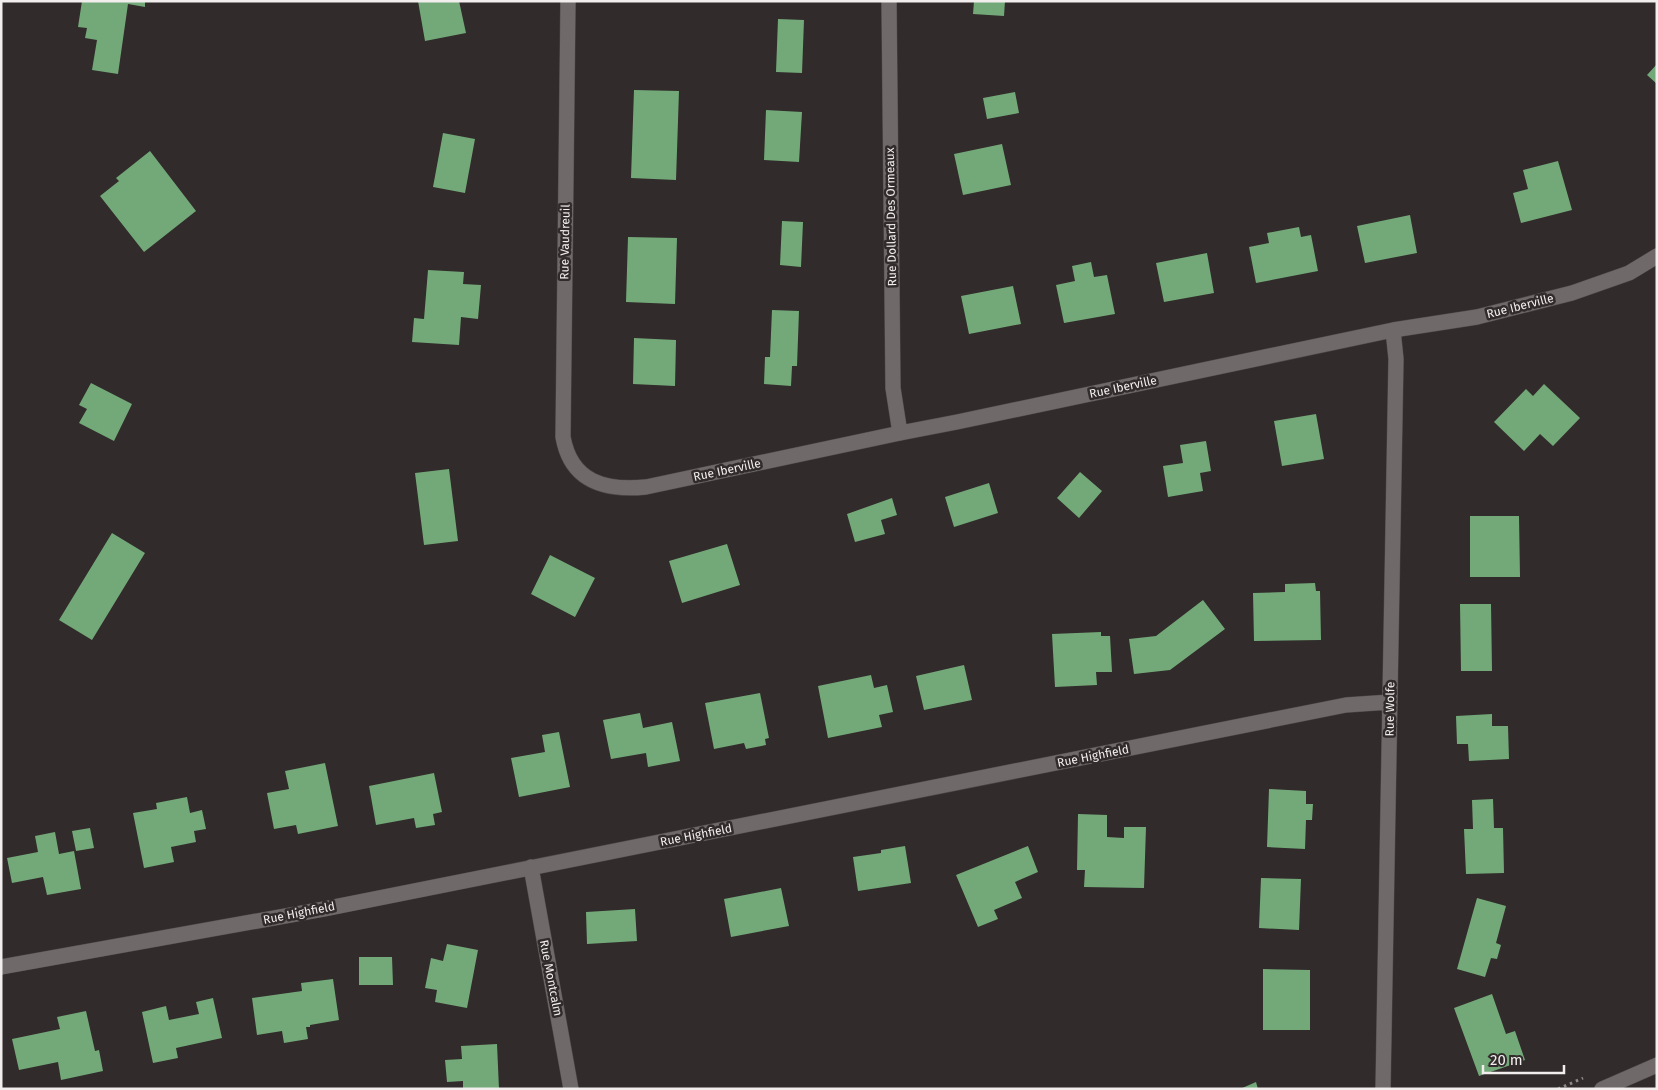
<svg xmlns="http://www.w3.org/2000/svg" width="1658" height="1090" font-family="'Fira Sans',sans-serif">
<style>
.building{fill:#73a978}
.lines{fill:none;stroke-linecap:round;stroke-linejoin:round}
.minor-casing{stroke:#4d4848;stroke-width:16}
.path{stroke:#8d8888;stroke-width:3;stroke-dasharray:2.5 4;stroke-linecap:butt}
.minor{stroke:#6f6969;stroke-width:15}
.labels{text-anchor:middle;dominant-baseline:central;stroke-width:5;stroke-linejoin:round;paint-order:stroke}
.street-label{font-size:12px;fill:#f2eeee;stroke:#312b2b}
</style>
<rect width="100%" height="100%" fill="#312b2b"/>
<path class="building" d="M82 1H145V7L128 4 118 74 92 70 97 40 85 38 87 28 78 27Z
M418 1H459L466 33 425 41Z
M974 1H1005L1004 16 973 14Z
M778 19 804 20 802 73 776 72Z
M1657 64V84L1647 75Z
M634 90 679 91 676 180 631 178Z
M1015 92 1019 113 987 119 983 98Z
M766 110 802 112 799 162 764 160Z
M443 133 475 139 465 193 433 187Z
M1002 144 1011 185 963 195 954 154Z
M150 151 196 211 144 252 100 196 119 181 116 178Z
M1558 161 1572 210 1521 223 1513 193 1528 189 1523 170Z
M1410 215 1417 253 1365 263 1357 226Z
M782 221 803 222 801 267 780 265Z
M1299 227 1301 237 1311 235 1318 271 1256 283 1249 247 1269 243 1267 233Z
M628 237 677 238 675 304 626 302Z
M1207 253 1214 293 1164 302 1156 263Z
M1091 262 1094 277 1107 275 1115 314 1064 323 1056 285 1075 281 1072 266Z
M428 270 464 272 463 284 481 285 478 319 461 317 459 345 412 342 414 318 424 319Z
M1013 286 1021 324 969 334 961 296Z
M772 310 799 311 797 366H792L791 386 764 384 765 357H770Z
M634 338 676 340 675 386 633 384Z
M91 383 132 404 114 441 79 423 87 409 79 405Z
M1544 384 1580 418 1553 446 1540 434 1524 451 1494 422 1526 389 1533 396Z
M1316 414 1324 459 1282 466 1274 421Z
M1206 441 1211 471 1200 473 1203 491 1168 497 1163 466 1183 463 1180 445Z
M449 469 458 541 424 545 415 473Z
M1080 472 1102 491 1079 518 1057 498Z
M989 483 998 513 954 527 945 497Z
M892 498 897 515 881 520 885 534 855 542 847 514Z
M1470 516H1519L1520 577H1470Z
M112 533 145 553 92 640 59 620Z
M727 544 740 585 682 603 669 561Z
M550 555 595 578 575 617 531 594Z
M1315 583 1316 591H1320L1321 640 1254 641 1253 593 1285 592V584Z
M1203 600 1225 629 1170 670 1134 674 1129 639 1156 636Z
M1460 604H1491L1492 671H1461Z
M1101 632V636H1110L1112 672H1096L1097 685 1055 687 1052 634Z
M964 665 972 700 924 710 916 676Z
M871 675 874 688 887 685 893 712 879 715 882 727 828 738 818 686Z
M760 693 769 738 765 739 766 745 746 749 744 743 714 749 705 703Z
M640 713 643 728 672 722 680 761 648 767 646 753 611 759 603 720Z
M1492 714V726H1508L1509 759 1469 761 1468 744H1457L1456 716Z
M559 732 570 787 519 797 511 758 545 752 542 735Z
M325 763 338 826 298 834 296 825 274 829 267 793 289 789 285 771Z
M434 773 442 812 433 814 435 825 416 828 414 818 376 825 369 786Z
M1269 789 1306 791V804H1313L1312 820H1306L1305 849 1267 847Z
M187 797 190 813 202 810 206 829 194 831 196 842 171 847 174 862 144 868 133 813 157 809 156 803Z
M1493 799 1494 828H1503L1504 873 1466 874 1464 829H1473L1472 800Z
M1078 814 1107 815V837L1124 838V827H1146L1144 888 1084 887 1085 870H1077Z
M90 828 94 848 76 851 72 831Z
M55 832 59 854 74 851 81 889 47 895 43 877 12 883 7 858 38 852 35 836Z
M905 846 911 883 858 891 853 857 881 853V850Z
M1028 846 1038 872 1015 882 1022 898 994 910 998 919 978 927 956 875Z
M1261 878 1301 879 1299 930 1259 928Z
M781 888 789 926 731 937 724 899Z
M1477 898 1506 906 1496 943 1501 945 1497 959 1491 958 1485 977 1457 969Z
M635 909 637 941 587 944 586 912Z
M447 944 478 950 467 1008 435 1002 437 990 425 988 431 958 443 961Z
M359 957H392L393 985H359Z
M1263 969 1310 970V1030H1263Z
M333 979 339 1020 310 1025V1027H306L308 1039 284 1043 282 1031 257 1035 252 998 302 991 301 983Z
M1492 994 1506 1034 1515 1031 1525 1060 1479 1076 1454 1008Z
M213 998 222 1038 176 1048 178 1058 153 1063 142 1012 166 1006 169 1020 199 1014 196 1002Z
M86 1011 95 1051 99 1050 103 1071 61 1080 58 1062 19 1070 12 1039 60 1029 57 1017Z
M497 1044 499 1089H463V1081L447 1082 445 1060 462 1059 461 1046Z
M1256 1082 1258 1089H1240Z"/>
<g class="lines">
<defs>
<path id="minor" d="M568 1 563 437C571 482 605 491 646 487L900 433 957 422 1393 330 1477 317 1572 293 1629 273 1657 256
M889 1 893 388 900 433
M531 867 571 1089
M1 967 324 909 1346 705 1390 702
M1383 1089 1396 359 1393 330
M1602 1089 1657 1065"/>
</defs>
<use href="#minor" class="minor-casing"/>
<path class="path" d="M1558 1089 1583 1078"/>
<use href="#minor" class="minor"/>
</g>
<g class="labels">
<g class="street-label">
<text transform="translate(891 217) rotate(-91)">Rue Dollard Des Ormeaux</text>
<text transform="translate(565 242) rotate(-89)">Rue Vaudreuil</text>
<text transform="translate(1520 306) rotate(-14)">Rue Iberville</text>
<text transform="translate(1123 387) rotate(-12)">Rue Iberville</text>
<text transform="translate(727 470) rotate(-12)">Rue Iberville</text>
<text transform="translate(1390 709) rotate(-89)">Rue Wolfe</text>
<text transform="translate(1093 756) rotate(-11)">Rue Highfield</text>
<text transform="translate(696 835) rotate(-11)">Rue Highfield</text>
<text transform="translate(299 913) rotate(-11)">Rue Highfield</text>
<text transform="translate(551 978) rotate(79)">Rue Montcalm</text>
</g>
</g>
<rect width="1658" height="1090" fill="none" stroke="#f2eeee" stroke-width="5"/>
<path d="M1483 1065v8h81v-8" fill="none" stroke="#f2eeee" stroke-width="2.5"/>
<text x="1490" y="1065" font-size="15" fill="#f2eeee" stroke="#312b2b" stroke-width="4" paint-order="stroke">20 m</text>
</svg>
